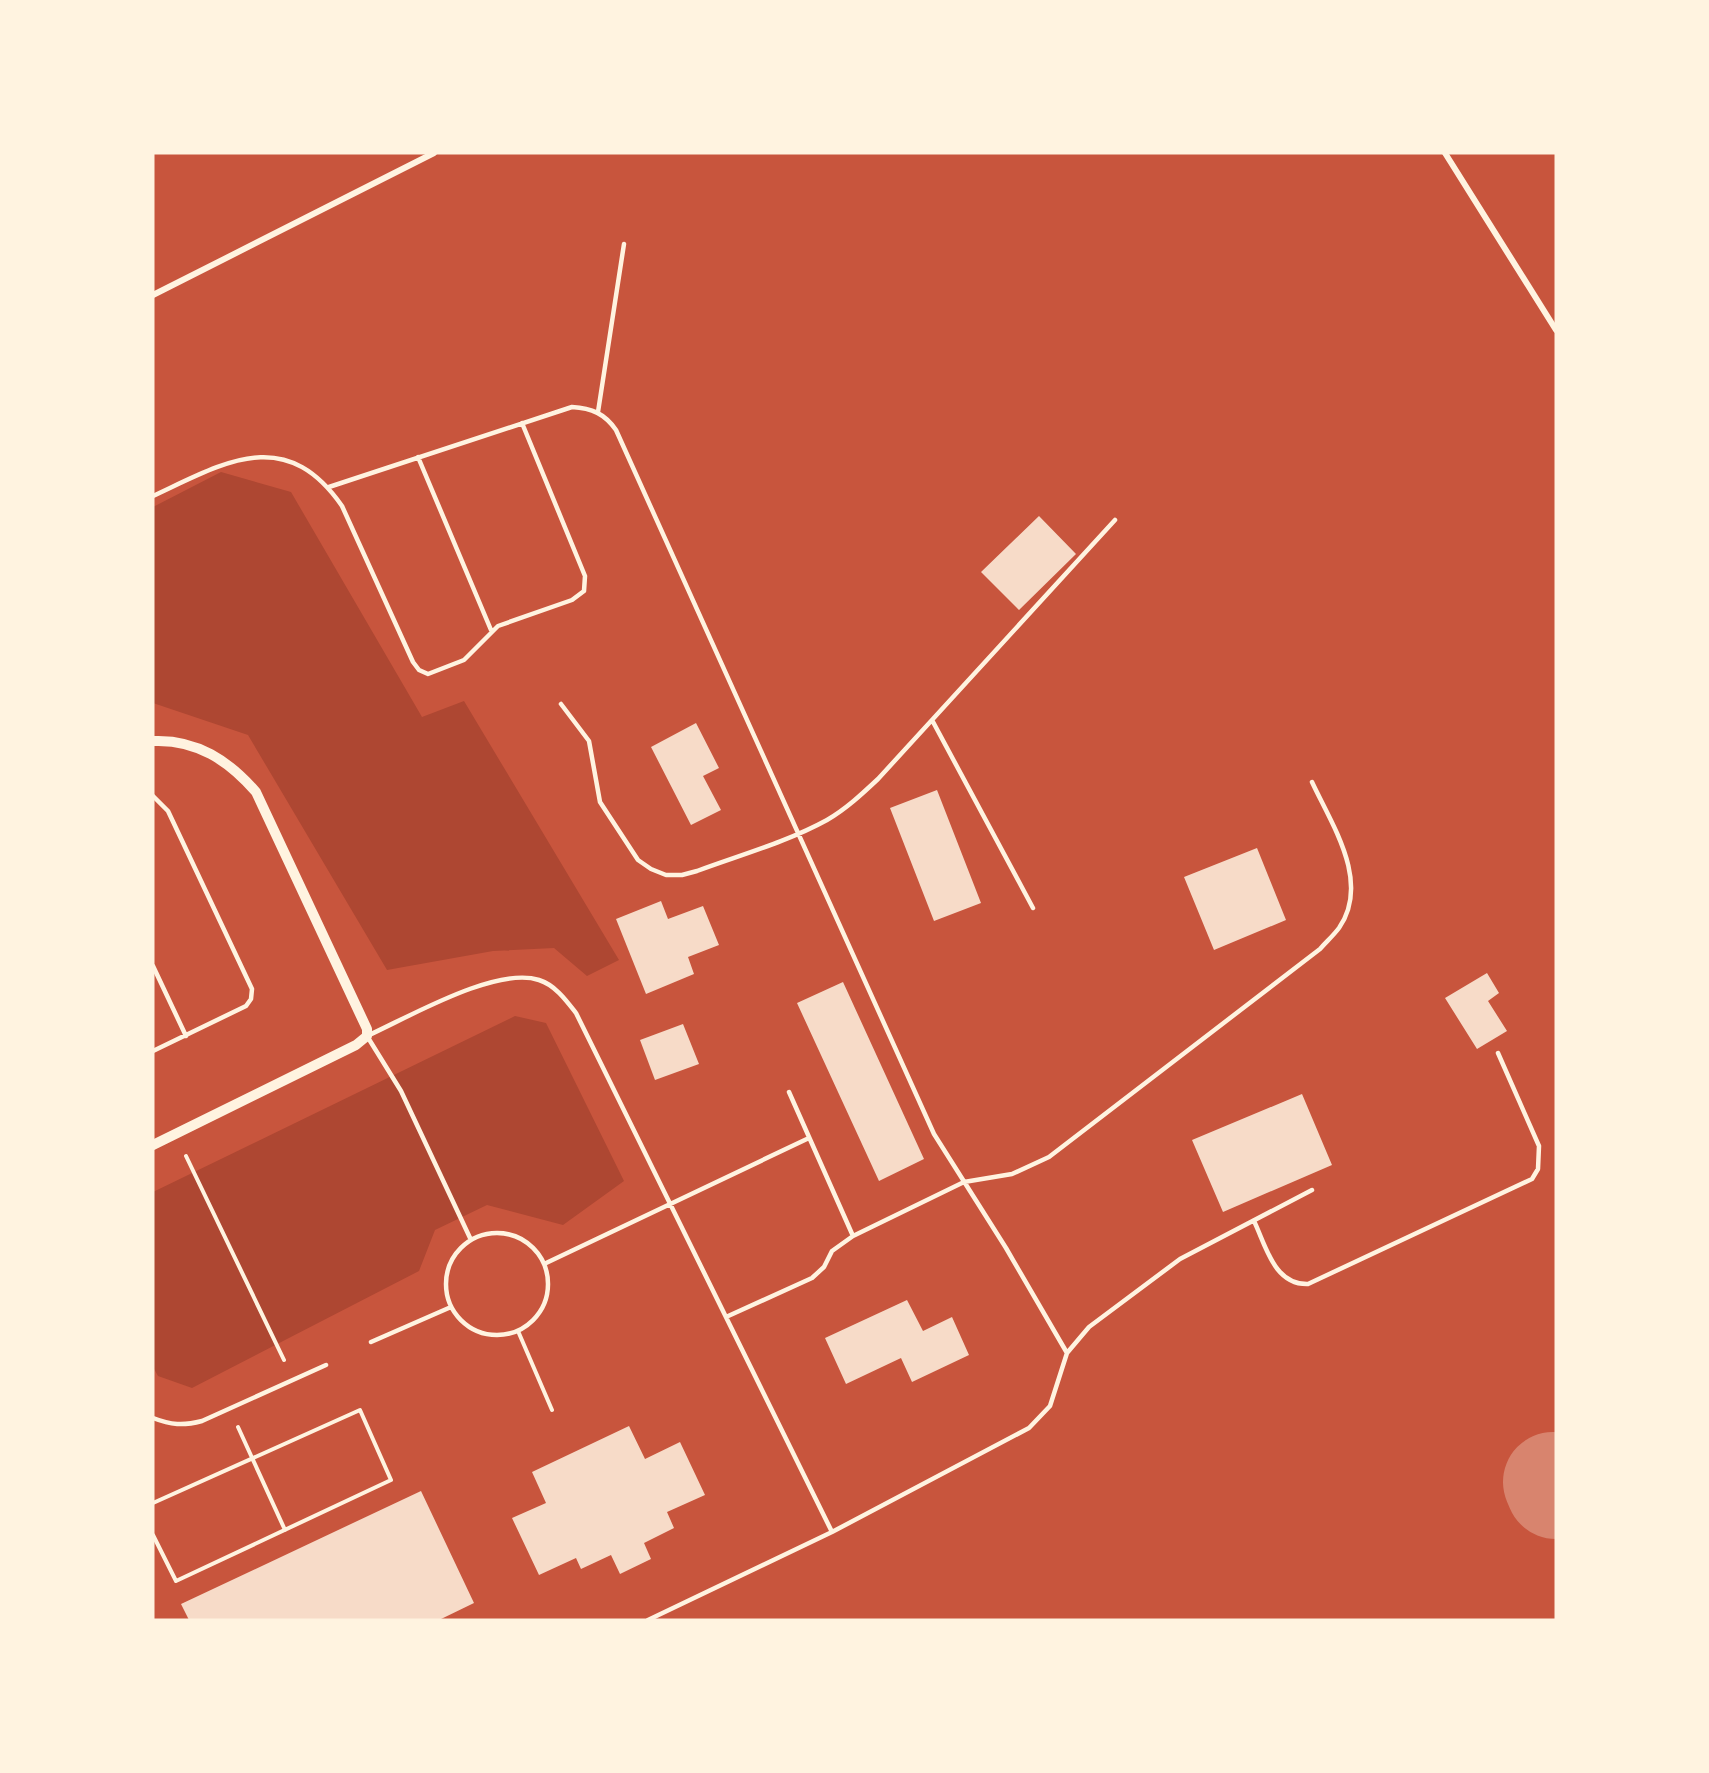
<svg xmlns="http://www.w3.org/2000/svg" width="1709" height="1773" font-family="'Roboto Condensed',sans-serif">
<style>
.green{fill:#ae4732}
.lines{fill:none;stroke-linecap:round;stroke-linejoin:round}
.taxiway{stroke:#d8846e;stroke-width:100}
.building{fill:#f7dbc8}
.path{stroke:#fff3e0;stroke-width:4}
.service{stroke:#fff3e0;stroke-width:4.5}
.minor{stroke:#fff3e0;stroke-width:6}
.tertiary{stroke:#fff3e0;stroke-width:10}
</style>
<rect width="100%" height="100%" fill="#c8553d"/>
<path class="green" d="M221 472 291 492 422 717 464 701 619 960 587 976 554 948 493 951 387 970 248 735 153 703V507Z
M515 1016 546 1023 624 1181 563 1225 487 1205 435 1230 419 1271 192 1388 158 1376 153 1367V1192Z"/>
<g class="lines">
<path class="taxiway" d="M1553 1482 1556 1489"/>
</g>
<path class="building" d="M1039 516 1076 554 1019 610 981 572Z
M696 723 719 768 703 776 721 810 691 825 651 747Z
M937 790 981 903 934 921 890 808Z
M1257 848 1286 920 1214 950 1184 877Z
M661 901 668 919 703 906 719 945 688 957 694 974 646 994 616 919Z
M1487 973 1499 993 1488 1001 1507 1031 1477 1049 1445 998Z
M843 982 924 1159 879 1181 797 1003Z
M683 1024 699 1064 655 1080 640 1040Z
M1302 1094 1332 1165 1223 1212 1192 1140Z
M907 1300 923 1331 952 1317 969 1355 912 1382 901 1358 846 1384 825 1338Z
M629 1426 645 1459 680 1442 705 1495 667 1512 674 1528 644 1543 651 1559 620 1574 611 1555 581 1569 576 1558 539 1575 512 1518 546 1503 532 1472Z
M421 1491 474 1603 439 1620H189L181 1604Z"/>
<g class="lines">
<path class="path" d="M186 1156 284 1360
M518 1331 552 1410
M238 1427 285 1530
M153 1503 360 1410 391 1480 176 1581 153 1535"/>
<path class="service" d="M598 412 624 244
M418 457 491 630
M329 487 572 407C592 408 605 414 616 430L934 1134 1006 1248 1067 1353
M153 496C224 463 285 424 342 506L413 662 419 670 428 674 464 660 498 626 572 600 584 591 585 576 522 423
M561 704 589 741 600 802 638 860 651 869 666 875H682L697 871C740 855 787 842 827 820 846 809 862 794 878 779L1115 520
M932 720 1033 908
M153 796 168 811 252 989 251 999 246 1006 153 1051
M153 966 186 1036
M789 1092 853 1236
M1254 1221C1266 1246 1274 1285 1308 1284L1532 1179 1538 1169 1539 1146 1498 1053
M446 1284a51 51 0 1 1 102 0a51 51 0 1 1-102 0Z
M471 1240 401 1091 367 1036C409 1017 496 966 539 980 555 985 566 1000 576 1013L832 1532
M544 1264 809 1138
M726 1317 812 1278 824 1267 832 1251 853 1236 964 1182 1012 1174 1049 1157 1320 949C1326 942 1333 936 1339 928 1371 882 1332 825 1312 782
M371 1342 451 1307
M153 1418C171 1425 183 1426 202 1421L326 1365
M648 1620 832 1532 1029 1428 1050 1406 1067 1353 1089 1327 1180 1259 1312 1190"/>
<path class="minor" d="M1445 153 1556 330
M153 295 434 153"/>
<path class="tertiary" d="M153 741C197 739 229 761 256 792L367 1029V1036L356 1045 153 1145"/>
</g>
<rect width="1709" height="1773" fill="none" stroke="#fff3e0" stroke-width="309"/>
</svg>
